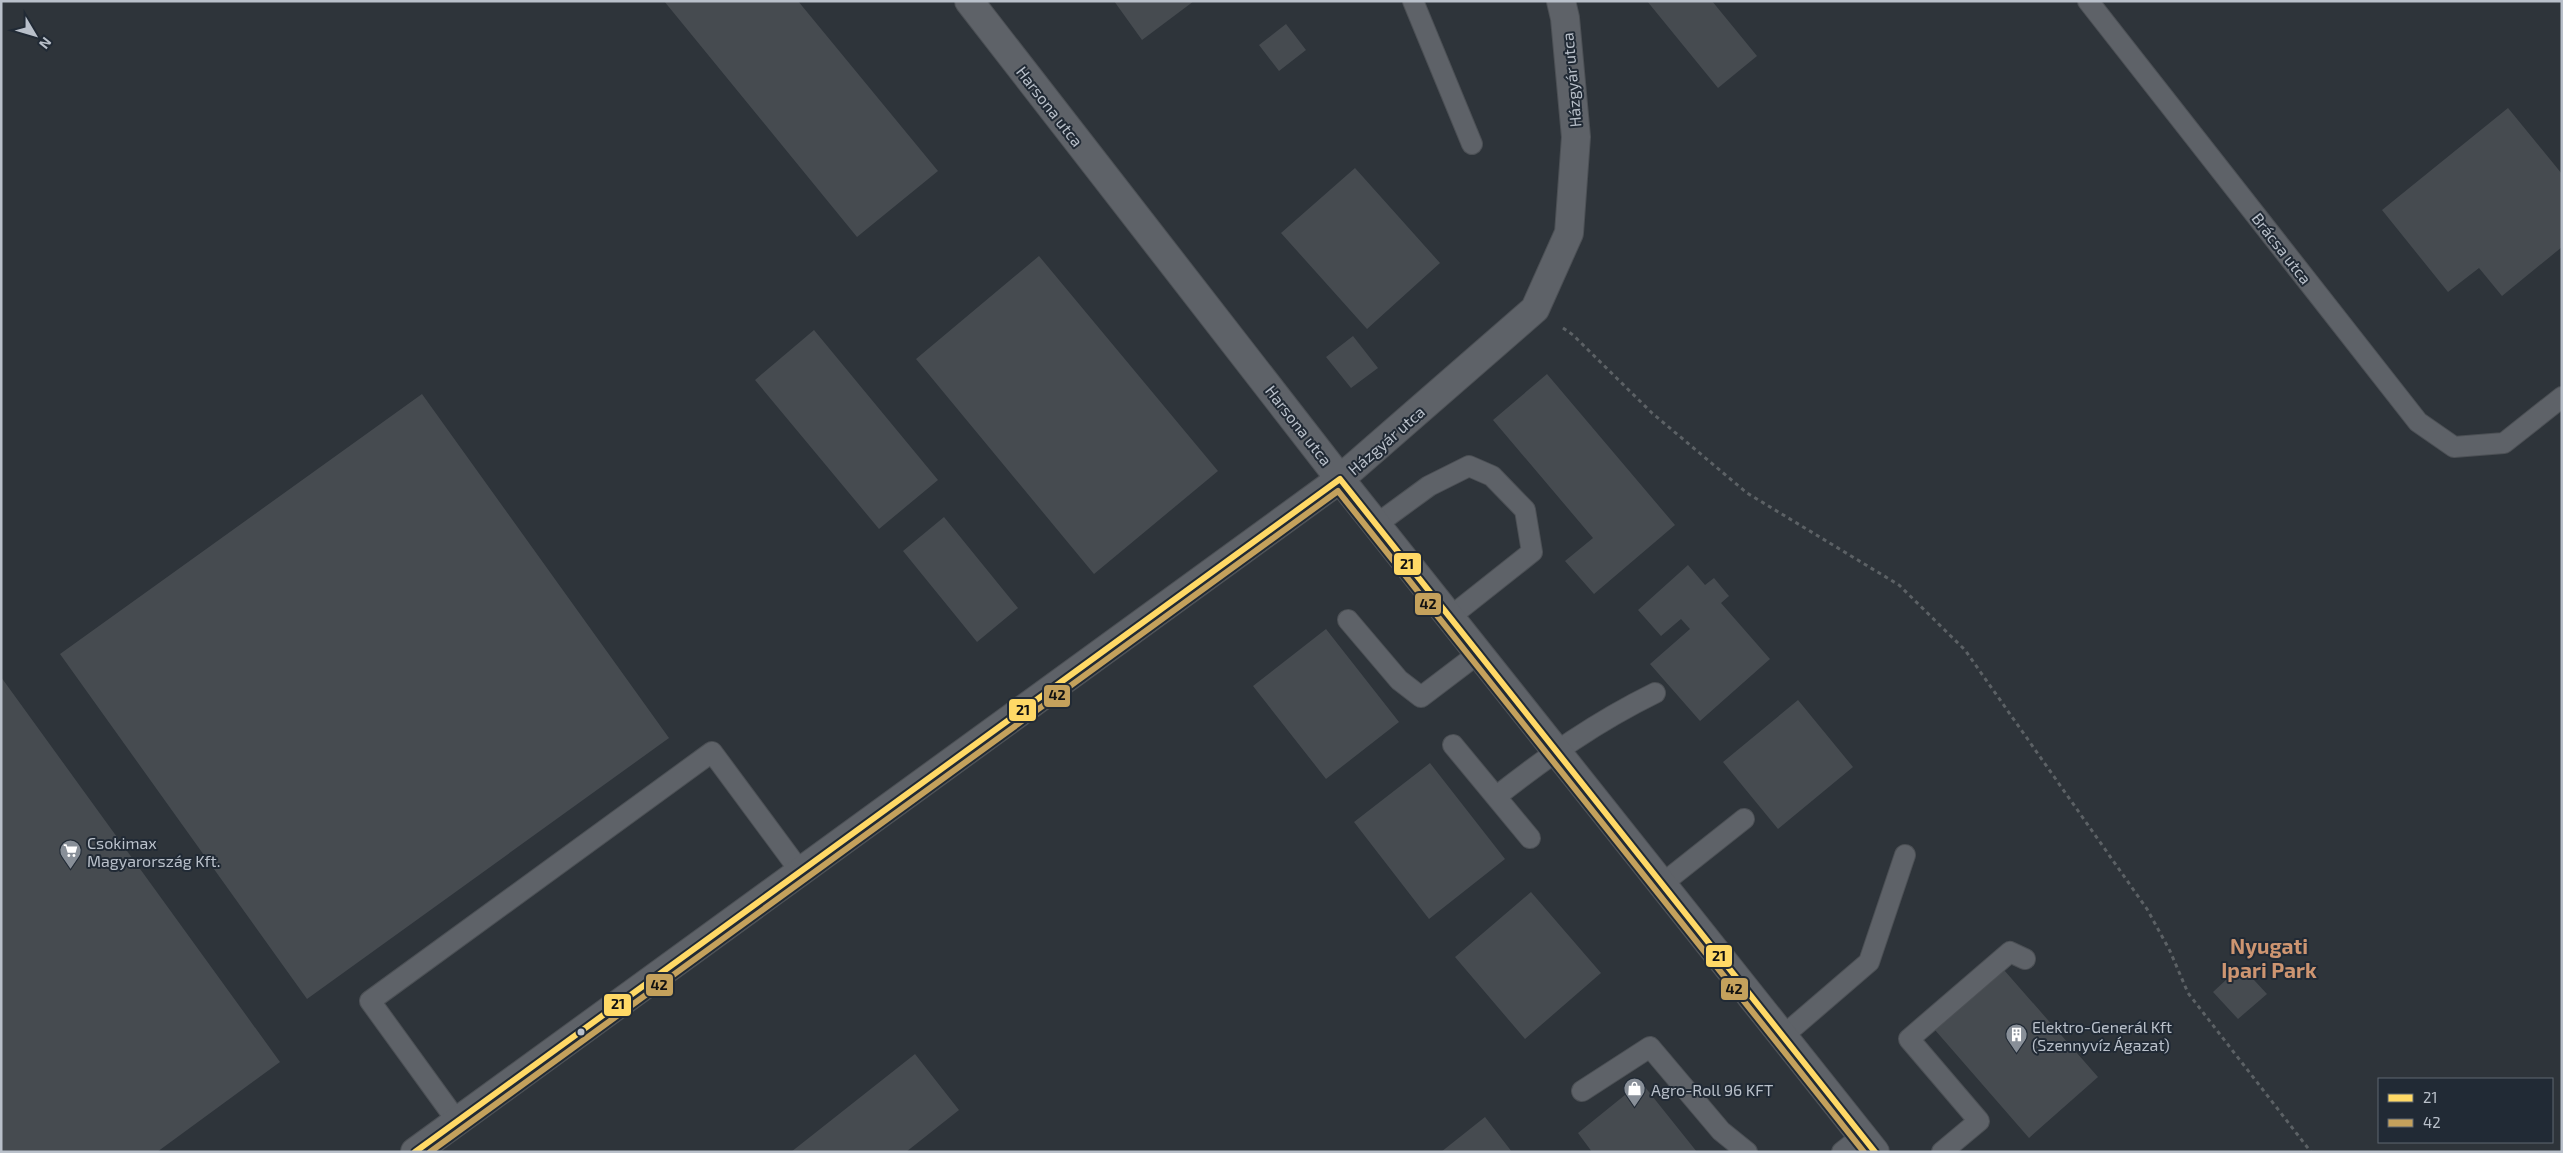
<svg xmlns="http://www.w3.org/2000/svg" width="2563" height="1153" font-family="'Exo 2',sans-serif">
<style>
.building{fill:#464b50}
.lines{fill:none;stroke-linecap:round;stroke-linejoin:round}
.service-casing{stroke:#4c5055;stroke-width:22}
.minor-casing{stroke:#4c5055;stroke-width:30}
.path{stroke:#5c6165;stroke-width:3;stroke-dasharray:4 4;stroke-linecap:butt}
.service{stroke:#5e6268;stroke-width:20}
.minor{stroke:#5e6268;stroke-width:28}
.bus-1-casing{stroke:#212a35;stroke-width:10}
.bus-2-casing{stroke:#212a35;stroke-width:10}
.bus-1{stroke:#ffd966;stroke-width:6}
.bus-2{stroke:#c4a15c;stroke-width:6}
.bus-dot{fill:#b9c0ca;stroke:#212a35;stroke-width:2}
.labels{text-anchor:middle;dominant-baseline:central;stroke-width:4;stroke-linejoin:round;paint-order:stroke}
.street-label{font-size:16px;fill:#b9c0ca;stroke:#212a35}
.poi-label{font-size:16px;fill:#b9c0ca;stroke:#212a35;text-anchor:start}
.district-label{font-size:21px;font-weight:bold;fill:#cd9571;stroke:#212a35}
.line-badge{stroke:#212a35;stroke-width:2}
.pale-badge-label{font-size:14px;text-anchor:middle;font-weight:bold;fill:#111}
</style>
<rect width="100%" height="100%" fill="#2e343a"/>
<path class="building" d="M664 1H798L938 171 857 237Z
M1114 1H1194L1142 40Z
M1647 1H1712L1757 56 1718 88Z
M1286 24 1306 50 1279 71 1259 45Z
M2508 108 2562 174V247L2502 296 2479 268 2448 292 2382 210Z
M1355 168 1440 263 1367 329 1281 233Z
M1039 256 1218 471 1094 574 916 359Z
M814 330 938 480 879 529 755 380Z
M1353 336 1378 368 1351 388 1326 357Z
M1547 374 1675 525 1594 594 1565 561 1593 538 1493 420Z
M422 394 669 738 307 999 60 654Z
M944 517 1018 608 977 642 903 551Z
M1688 565 1705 585 1714 578 1729 596 1721 603 1770 659 1700 721 1650 664 1690 629 1681 619 1661 636 1638 610Z
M1326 629 1399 722 1326 779 1253 686Z
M1 677 280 1062 157 1152H1Z
M1798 700 1853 767 1778 829 1723 762Z
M1430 763 1505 859 1429 919 1354 822Z
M1531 892 1601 973 1525 1039 1455 957Z
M2241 966 2267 994 2238 1019 2213 992Z
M2004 970 2098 1077 2029 1138 1935 1030Z
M915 1054 959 1110 906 1152H791Z
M1641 1082 1697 1152H1592L1578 1133Z
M1485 1117 1512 1152H1441Z"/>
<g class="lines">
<defs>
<path id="service" d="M1413 1 1472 144
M2088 1 2418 422 2454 447 2504 443 2562 397
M1377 524 1429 486 1469 466 1492 476 1525 510 1532 552 1450 617
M1348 620 1399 680 1421 697 1479 653
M1453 745 1530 838
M1497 796C1548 756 1596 722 1655 693
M1662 884 1744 819
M1783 1036 1869 962 1905 855
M1582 1091 1650 1047 1721 1131 1747 1152
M457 1121 370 1001 712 752 800 871
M1842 1152 1862 1136
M1942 1152 1979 1121 1909 1039 2010 952 2025 959"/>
<path id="minor" d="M969 1 1340 479 1875 1152
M415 1152 1340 479 1535 309 1569 233 1576 137 1565 18 1561 1"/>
</defs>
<use href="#service" class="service-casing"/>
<use href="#minor" class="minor-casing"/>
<path class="path" d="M1563 328 1573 335 1652 413 1747 493 1899 585 1965 650 2147 909 2170 951 2188 993 2311 1152"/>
<use href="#service" class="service"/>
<use href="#minor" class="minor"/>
<defs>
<path id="bus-1" d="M415 1152 1340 479 1875 1152"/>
<path id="bus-2" d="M430 1152 1338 491 1864 1152"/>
</defs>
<use href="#bus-1" class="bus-1-casing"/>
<use href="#bus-2" class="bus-2-casing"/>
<use href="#bus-1" class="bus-1"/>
<use href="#bus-2" class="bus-2"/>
</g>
<defs>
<symbol id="supermarket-pin" viewBox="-11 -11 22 30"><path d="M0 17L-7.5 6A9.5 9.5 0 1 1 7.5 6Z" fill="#888f98" stroke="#212a35"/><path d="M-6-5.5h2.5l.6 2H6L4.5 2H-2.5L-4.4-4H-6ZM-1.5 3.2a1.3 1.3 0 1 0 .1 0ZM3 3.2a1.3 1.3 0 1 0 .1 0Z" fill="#fff"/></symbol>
<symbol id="building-pin" viewBox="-11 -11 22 30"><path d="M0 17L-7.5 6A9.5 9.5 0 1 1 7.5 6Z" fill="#888f98" stroke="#212a35"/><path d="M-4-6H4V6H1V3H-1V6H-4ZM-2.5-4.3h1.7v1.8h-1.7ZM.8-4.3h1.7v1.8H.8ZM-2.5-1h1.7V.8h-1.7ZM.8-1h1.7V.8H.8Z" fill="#fff"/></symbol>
<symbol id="shop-pin" viewBox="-11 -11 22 30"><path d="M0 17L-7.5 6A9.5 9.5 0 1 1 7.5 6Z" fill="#888f98" stroke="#212a35"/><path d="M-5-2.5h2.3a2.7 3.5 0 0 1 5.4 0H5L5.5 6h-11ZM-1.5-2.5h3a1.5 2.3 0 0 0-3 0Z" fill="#fff"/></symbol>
</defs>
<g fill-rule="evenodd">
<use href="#supermarket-pin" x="58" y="838" width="25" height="34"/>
<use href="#building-pin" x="2004" y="1022" width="25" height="34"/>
<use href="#shop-pin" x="1622" y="1076" width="25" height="34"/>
</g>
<circle class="bus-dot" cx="581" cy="1032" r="4.5"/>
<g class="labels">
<g class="street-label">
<text transform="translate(1571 80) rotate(-95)">Házgyár utca</text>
<text transform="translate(1050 106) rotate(52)">Harsona utca</text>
<text transform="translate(2282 248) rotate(52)">Brácsa utca</text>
<text transform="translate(1299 425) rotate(52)">Harsona utca</text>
<text transform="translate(1386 440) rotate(-41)">Házgyár utca</text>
</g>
<g class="poi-label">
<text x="87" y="842">Csokimax<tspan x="87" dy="18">Magyarország Kft.</tspan></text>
<text x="2032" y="1026">Elektro-Generál Kft<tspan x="2032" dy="18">(Szennyvíz Ágazat)</tspan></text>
<text x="1651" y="1089">Agro-Roll 96 KFT</text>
</g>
<g class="district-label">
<text x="2269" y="945">Nyugati<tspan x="2269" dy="24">Ipari Park</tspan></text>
</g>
</g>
<g class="line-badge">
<rect x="1393" y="552" width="29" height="24" rx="5" fill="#ffd966"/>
<rect x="1414" y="592" width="28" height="24" rx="5" fill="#c4a15c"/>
<rect x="1043" y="684" width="28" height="24" rx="5" fill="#c4a15c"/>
<rect x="1008" y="698" width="29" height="24" rx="5" fill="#ffd966"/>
<rect x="1705" y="944" width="28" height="24" rx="5" fill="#ffd966"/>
<rect x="645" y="973" width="29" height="24" rx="5" fill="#c4a15c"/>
<rect x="1720" y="977" width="29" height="24" rx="5" fill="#c4a15c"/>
<rect x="603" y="993" width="29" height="24" rx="5" fill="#ffd966"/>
</g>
<g class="pale-badge-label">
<text x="1407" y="569">21</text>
<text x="1428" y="609">42</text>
<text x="1057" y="700">42</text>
<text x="1023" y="715">21</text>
<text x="1719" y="961">21</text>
<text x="659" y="990">42</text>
<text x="1734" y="994">42</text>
<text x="618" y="1009">21</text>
</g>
<rect width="2563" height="1153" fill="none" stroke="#b9c0ca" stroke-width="5"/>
<rect x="2378" y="1078" width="175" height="65" fill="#212a35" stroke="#5e6671"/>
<rect x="2388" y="1094" width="25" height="8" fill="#ffd966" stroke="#5e6671"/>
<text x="2423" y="1103" font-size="15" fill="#b9c0ca">21</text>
<rect x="2388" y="1119" width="25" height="8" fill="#c4a15c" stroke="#5e6671"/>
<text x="2423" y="1128" font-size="15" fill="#b9c0ca">42</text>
<g transform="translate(35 35) rotate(128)" stroke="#212a35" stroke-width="4" paint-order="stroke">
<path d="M0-4L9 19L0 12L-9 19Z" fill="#b9c0ca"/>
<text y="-8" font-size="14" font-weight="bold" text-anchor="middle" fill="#b9c0ca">N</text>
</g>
</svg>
